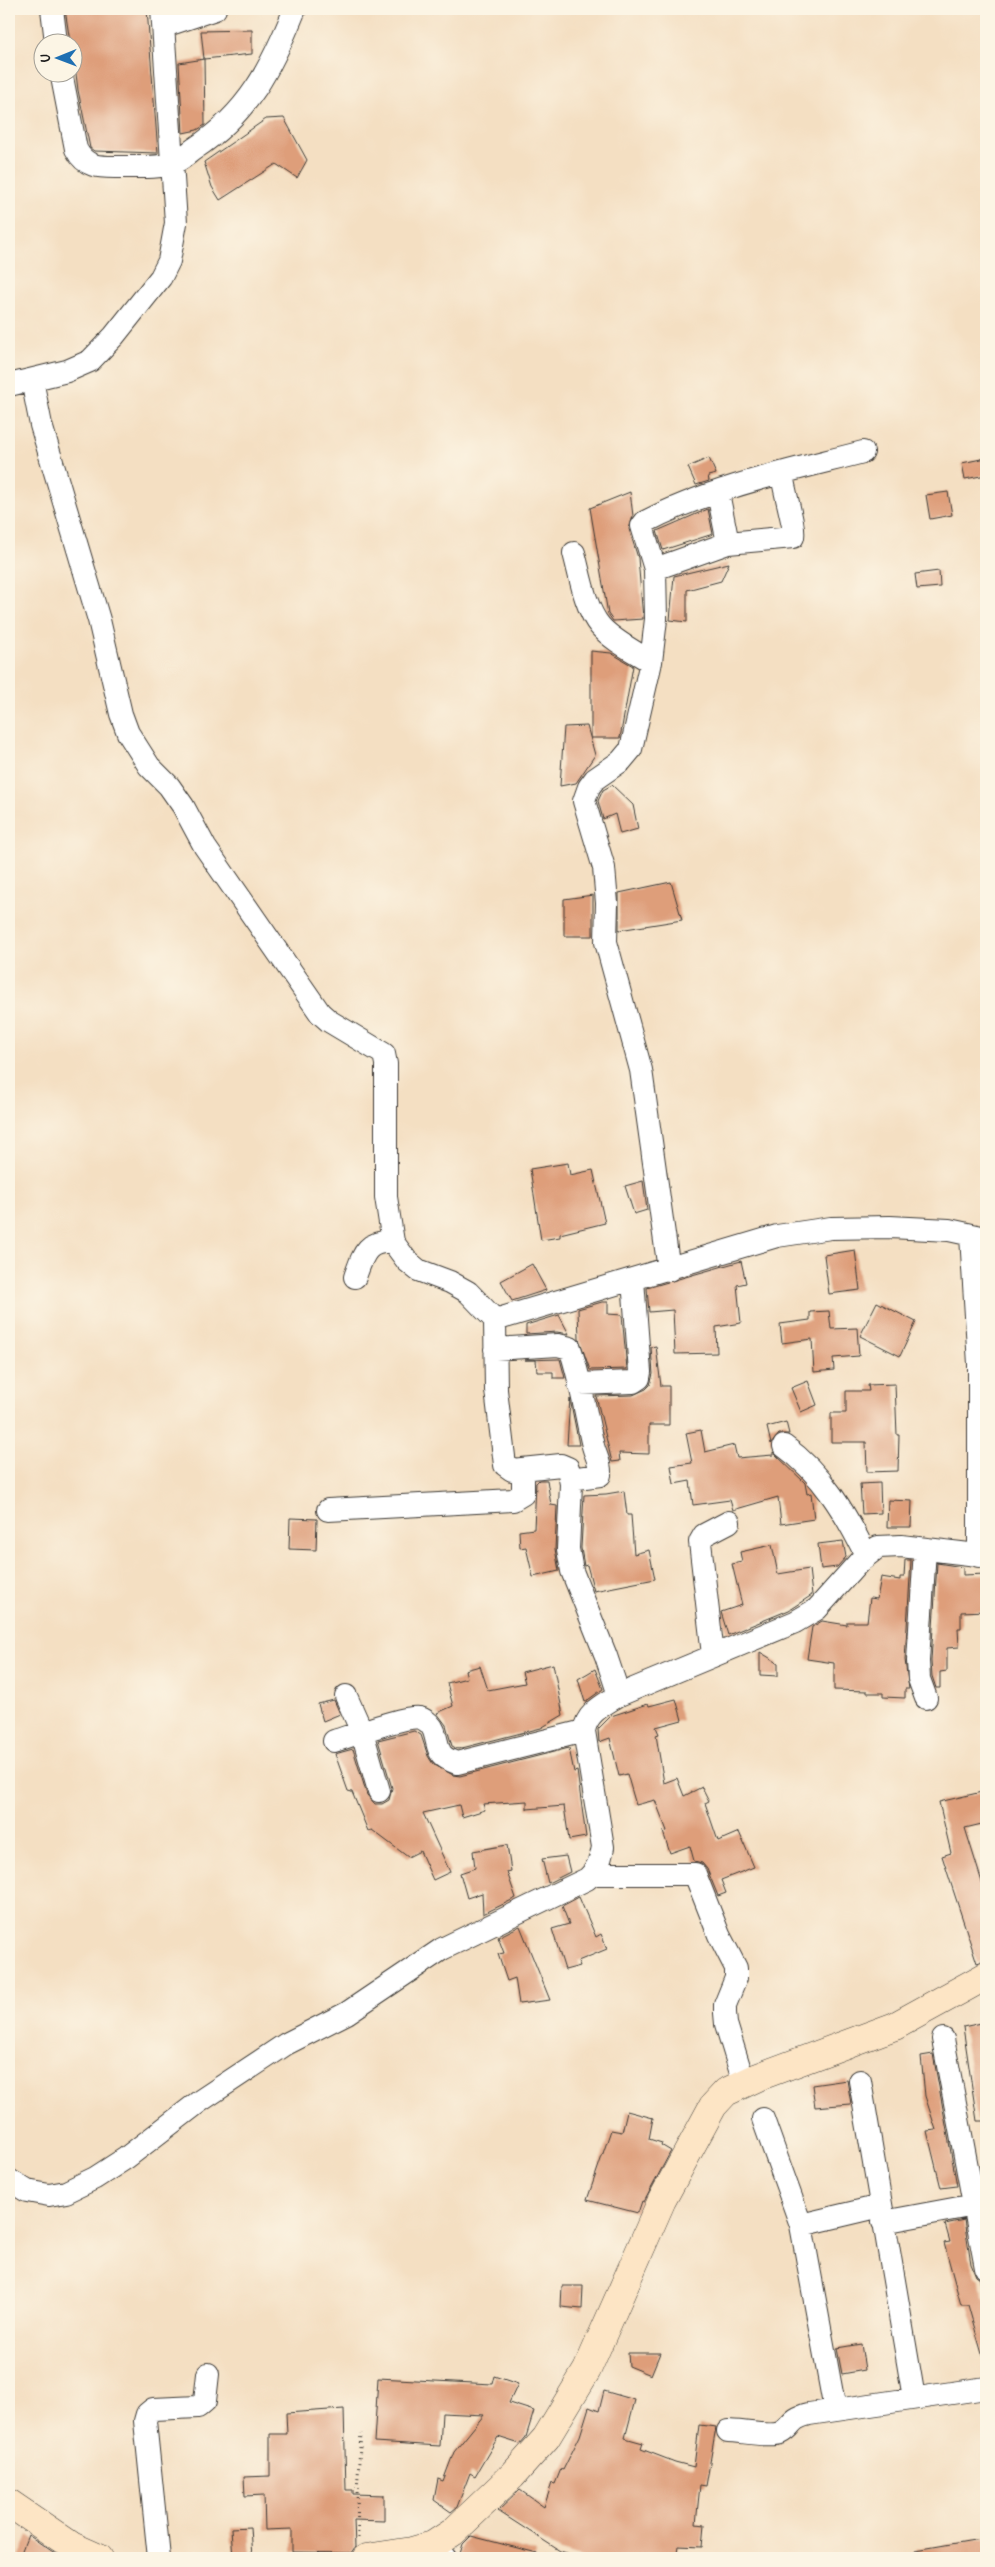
<svg xmlns="http://www.w3.org/2000/svg" width="995" height="2567" font-family="'Patrick Hand',sans-serif">
<style>
.building{fill:#de9e7a}
.lines{fill:none;stroke-linecap:round;stroke-linejoin:round}
.street-casing{stroke:#3c3935;stroke-width:24}
.secondary-casing{stroke:#3c3935;stroke-width:29}
.path{stroke:#3c3935;stroke-width:3;stroke-dasharray:1 4;stroke-linecap:butt}
.street{stroke:#fff;stroke-width:22}
.secondary{stroke:#fde5c5;stroke-width:28}
</style>
<rect width="100%" height="100%" fill="#fcf5e5"/>
<filter id="ink" filterUnits="userSpaceOnUse"><feTurbulence type="fractalNoise" baseFrequency=".02" numOctaves="2"/><feDisplacementMap in="SourceGraphic" scale="10" xChannelSelector="R" yChannelSelector="G"/><feConvolveMatrix kernelMatrix="1 2 1 2 8 2 1 2 1" color-interpolation-filters="sRGB"/></filter>
<filter id="wash" filterUnits="userSpaceOnUse"><feTurbulence type="fractalNoise" baseFrequency=".0096" numOctaves="4" result="noise"/><feDisplacementMap in="SourceGraphic" scale="20" xChannelSelector="R" yChannelSelector="G"/><feGaussianBlur stdDeviation="1.12" result="paint"/><feColorMatrix in="noise" values="0 0 0 0 0 0 0 0 0 0 0 0 0 0 0 0 0 1.4 0 .05"/><feComposite in="paint" operator="in"/></filter>
<g filter="url(#wash)">
<rect width="100%" height="100%" fill="#f4dfc2"/>
<g id="blocks">
<path class="building" d="M65 9H147L158 153 94 151 90 148 78 90 72 42H70Z
M252 30V54L204 59 201 31Z
M204 59 205 125 197 130 183 133 179 63Z
M284 118 307 160 297 178 276 164 220 200 212 187 204 162 266 119Z
M709 458 716 474 708 476 709 481 696 485 688 467Z
M986 458V475L965 479 962 463Z
M630 492 633 516 629 529 638 558 643 619 613 621 608 614 590 508Z
M948 492 952 515 930 519 926 495Z
M708 509 713 534 663 550 657 531Z
M729 563 721 581 687 590V622L670 620 674 576Z
M939 571 940 587 917 589 915 574Z
M591 651 611 653 633 666 620 738H591Z
M587 726 595 755 576 783 560 786 564 727Z
M612 785 633 805 638 829 620 834 615 814 603 819 598 801 603 790Z
M671 882 682 920 619 930V893Z
M593 895V936H564V899Z
M568 1163 570 1175 593 1170 605 1223 560 1234V1237L541 1240 530 1169Z
M643 1181 647 1210 634 1214 625 1186Z
M855 1250 860 1290 829 1294 824 1255Z
M741 1261 746 1283 737 1285 741 1323 716 1327 717 1353 675 1354 673 1310 649 1312 647 1288Z
M532 1264 546 1290 512 1301 501 1281Z
M602 1302H608V1314L622 1315 627 1369 590 1370 579 1339 578 1309Z
M877 1302 916 1322 900 1356 860 1336Z
M829 1311 831 1329 857 1328 859 1356 833 1358 834 1370 814 1372 812 1339 782 1343 780 1324 810 1320V1312Z
M559 1315 569 1334 557 1332 526 1334V1325Z
M656 1346 661 1386H669V1425H649V1454L619 1453 620 1461 612 1462 596 1396 633 1395 646 1389 650 1385 653 1374 651 1347Z
M560 1359 565 1378H553V1372H537L536 1360H525Z
M808 1381 817 1405 801 1412 791 1388Z
M895 1384 897 1435H899L898 1471 867 1472 866 1442H831V1413H846V1391H869L868 1385Z
M570 1399 575 1424 579 1445H567Z
M786 1422 789 1434H779L771 1444 767 1427Z
M701 1430 705 1452 734 1445 737 1458 773 1455V1452L805 1483 807 1494 811 1493 814 1519 781 1524 778 1497 733 1510 730 1500 693 1505 690 1481 674 1484 671 1466 692 1463 686 1433Z
M539 1480H547L551 1505 557 1506 555 1549 559 1571 533 1577 526 1547 520 1548 519 1531 534 1529 536 1483Z
M880 1483 881 1513 862 1514 860 1484Z
M624 1491 627 1515H631L634 1554 649 1550 655 1579 594 1591 587 1565 584 1566 581 1548 584 1495 606 1494Z
M888 1500 912 1501 911 1527H887Z
M290 1518 317 1519 316 1550 289 1549Z
M843 1541 846 1557 837 1567 821 1569 818 1544Z
M772 1545 778 1574 809 1569 812 1595 789 1610 728 1635 721 1612 742 1605 732 1564 742 1562 740 1552Z
M905 1560H911L905 1660 909 1689H905V1698L883 1697V1693H867V1691L834 1690V1663L807 1659 812 1627 822 1621 847 1625V1622H867L870 1598 877 1599 881 1577 900 1580V1577H904Z
M937 1563 963 1567V1575L986 1574V1611L961 1612V1628H958L959 1647 947 1648V1671L940 1672V1688H936L932 1676 931 1661Z
M760 1652 778 1663V1676L760 1675Z
M553 1664 563 1715 541 1728 458 1749 452 1746 446 1725 437 1713 453 1706 447 1683 467 1678 465 1670 480 1666 488 1690 525 1683 522 1672Z
M595 1669 603 1689 585 1702 578 1679Z
M676 1699 682 1720 656 1727 659 1734 656 1735 664 1783 677 1778 684 1796 702 1787 709 1801 705 1803 718 1841 739 1832 754 1867 721 1880 726 1893 718 1896 707 1869 702 1863 694 1861 690 1846 670 1853 663 1832 667 1831 655 1800 636 1805 627 1774 619 1776 610 1738 599 1742 598 1729 611 1716 648 1704 649 1706Z
M334 1700 340 1714 323 1721 318 1704Z
M414 1731 421 1735 428 1756 433 1764 453 1775 460 1776 569 1748 574 1772 577 1771 586 1837 569 1840 564 1806 527 1809V1801L483 1804 485 1810 462 1817 459 1805 423 1813 450 1872 433 1880 420 1851 408 1857 372 1830 368 1831 352 1792 348 1791 335 1754 353 1749 367 1795 375 1804H382L389 1800 392 1788 378 1740Z
M986 1791V1823L965 1828 986 1895V1960L977 1963 942 1856 951 1853 939 1802Z
M507 1845 511 1871 507 1872 516 1898 483 1914 482 1893 467 1898 460 1873 475 1868 473 1851Z
M566 1856 570 1872 548 1883 542 1859Z
M579 1897 596 1937 601 1934 607 1949 578 1961 580 1966 565 1970 552 1929 569 1924 562 1906Z
M520 1926 550 2000 519 2004 515 1978 507 1981 498 1954 504 1953 498 1937Z
M986 2022V2039H982L986 2054V2121H977L963 2027Z
M933 2054 957 2186 941 2188 927 2131 936 2130 925 2096 921 2056Z
M847 2080 851 2104 815 2107 812 2085Z
M627 2111 653 2118 649 2139 662 2143 661 2145 671 2151 644 2202 642 2201 638 2213 587 2200 611 2130 622 2132Z
M964 2220 971 2264 976 2276 980 2279 982 2297 986 2304V2353L982 2354 968 2305H961L944 2243 950 2242 945 2224Z
M562 2286H583L582 2309 561 2307Z
M861 2344 865 2370 842 2374 837 2348Z
M628 2353H660L651 2375 629 2366Z
M494 2376 518 2384 509 2403 534 2411 526 2437 520 2444 498 2437 475 2476 470 2473 457 2507 451 2512 434 2500 438 2479 443 2481 454 2452 484 2415 442 2413 440 2446 374 2442 378 2378 492 2384Z
M604 2391 635 2400 625 2438 643 2443 641 2449 675 2462 694 2467 699 2425 716 2427 706 2486 700 2485 696 2524 704 2525 702 2547 678 2546 676 2558H583L560 2551 498 2511 520 2490 544 2507 552 2483 555 2484 561 2469 563 2470 580 2436 589 2407 599 2411Z
M344 2409 346 2490H353V2494L384 2495V2521L354 2520 355 2547 351 2553 292 2552V2529L265 2530 264 2495 245 2496 244 2477 270 2476V2434H287L286 2413Z
M250 2527 252 2558H233L231 2528Z
M28 2535 62 2558H19Z
M471 2536 537 2553 536 2558 459 2557 463 2544Z
M986 2538V2558H916V2550Z"/>
</g>
</g>
<g filter="url(#ink)">
<use href="#blocks" fill-opacity="0" stroke="#3c3935" stroke-width="1"/>
<g class="lines">
<defs>
<path id="street" d="M52 9 56 42
M164 26 215 9
M61 72 76 149C86 169 101 167 122 167 135 167 159 168 171 164 179 162 187 154 194 149 249 113 271 68 295 9
M32 380 41 425 99 620 121 714 128 733 149 766 169 786 183 806 205 847 320 1013 329 1021 384 1054 386 1064V1197L393 1242 407 1261 418 1270 450 1282 468 1292 495 1320 496 1390 505 1465 512 1470 561 1465 568 1468 571 1484 568 1549 572 1571 606 1656 619 1695
M9 385 67 371 90 361 114 336 161 277 169 261 176 223 162 9
M718 493 728 543
M574 553C580 575 585 608 600 626 613 641 634 651 651 662
M655 569 728 543 793 537C796 530 783 486 782 474
M971 1236 979 1364V1556
M669 1270 641 1070 606 942 607 903 604 868 584 801 589 787 595 779 621 761 631 749 651 662 656 619 655 569 642 526 645 522C712 487 790 471 863 452
M355 1277C363 1255 366 1240 393 1242
M495 1320 777 1236 831 1228 890 1227 949 1230 986 1238
M495 1349 558 1345 570 1348C581 1380 585 1413 593 1446 596 1457 601 1463 600 1475L570 1479
M579 1384 633 1382 639 1378 640 1372 633 1280
M784 1446C822 1473 846 1514 866 1555
M328 1510 513 1500 523 1494V1471
M925 1549 918 1661 919 1679 926 1698
M713 1655 700 1542 704 1535 729 1522
M346 1696 362 1732 379 1791
M334 1741C351 1736 406 1715 420 1718 427 1720 432 1726 434 1731 440 1750 436 1756 457 1763L584 1731
M593 1874H695L719 1935 736 1968V1978L725 2005V2013L726 2024 744 2083
M943 2039 986 2268
M860 2081 914 2398
M763 2119 801 2225 835 2410
M9 2180 27 2191 49 2195 66 2192 95 2178 126 2158 200 2101 286 2044 347 2013 442 1949 587 1879C597 1871 601 1860 603 1847L584 1731C587 1712 604 1705 619 1695L795 1622 817 1609 860 1561 878 1547 901 1546 986 1556
M883 2222 975 2205
M801 2225 881 2206
M728 2431C740 2431 770 2437 780 2433 793 2427 788 2419 809 2414L986 2388
M433 2545 445 2558
M159 2558 145 2421 147 2414 153 2409 198 2407 205 2401 208 2374"/>
<path id="secondary" d="M9 2503 72 2546 99 2558
M366 2558 412 2551 433 2545 453 2532 512 2476 546 2438 587 2370 662 2200 713 2106 726 2092 758 2077 895 2026 986 1976"/>
</defs>
<use href="#street" class="street-casing"/>
<use href="#secondary" class="secondary-casing"/>
<path class="path" d="M358 2538 357 2490 361 2433"/>
<use href="#street" class="street"/>
<use href="#secondary" class="secondary"/>
</g>
</g>
<rect width="995" height="2567" fill="none" stroke="#fcf5e5" stroke-width="30"/>
<g transform="translate(58 58) rotate(269)"><circle r="24" fill="#fcf5e5" stroke="#a29e95"/>
<path d="M0-4L9 19L0 12L-9 19Z" fill="#1f6fb2"/>
<text y="-8" font-size="14" font-weight="bold" text-anchor="middle" fill="#1c1c1c">U</text>
</g>
</svg>
